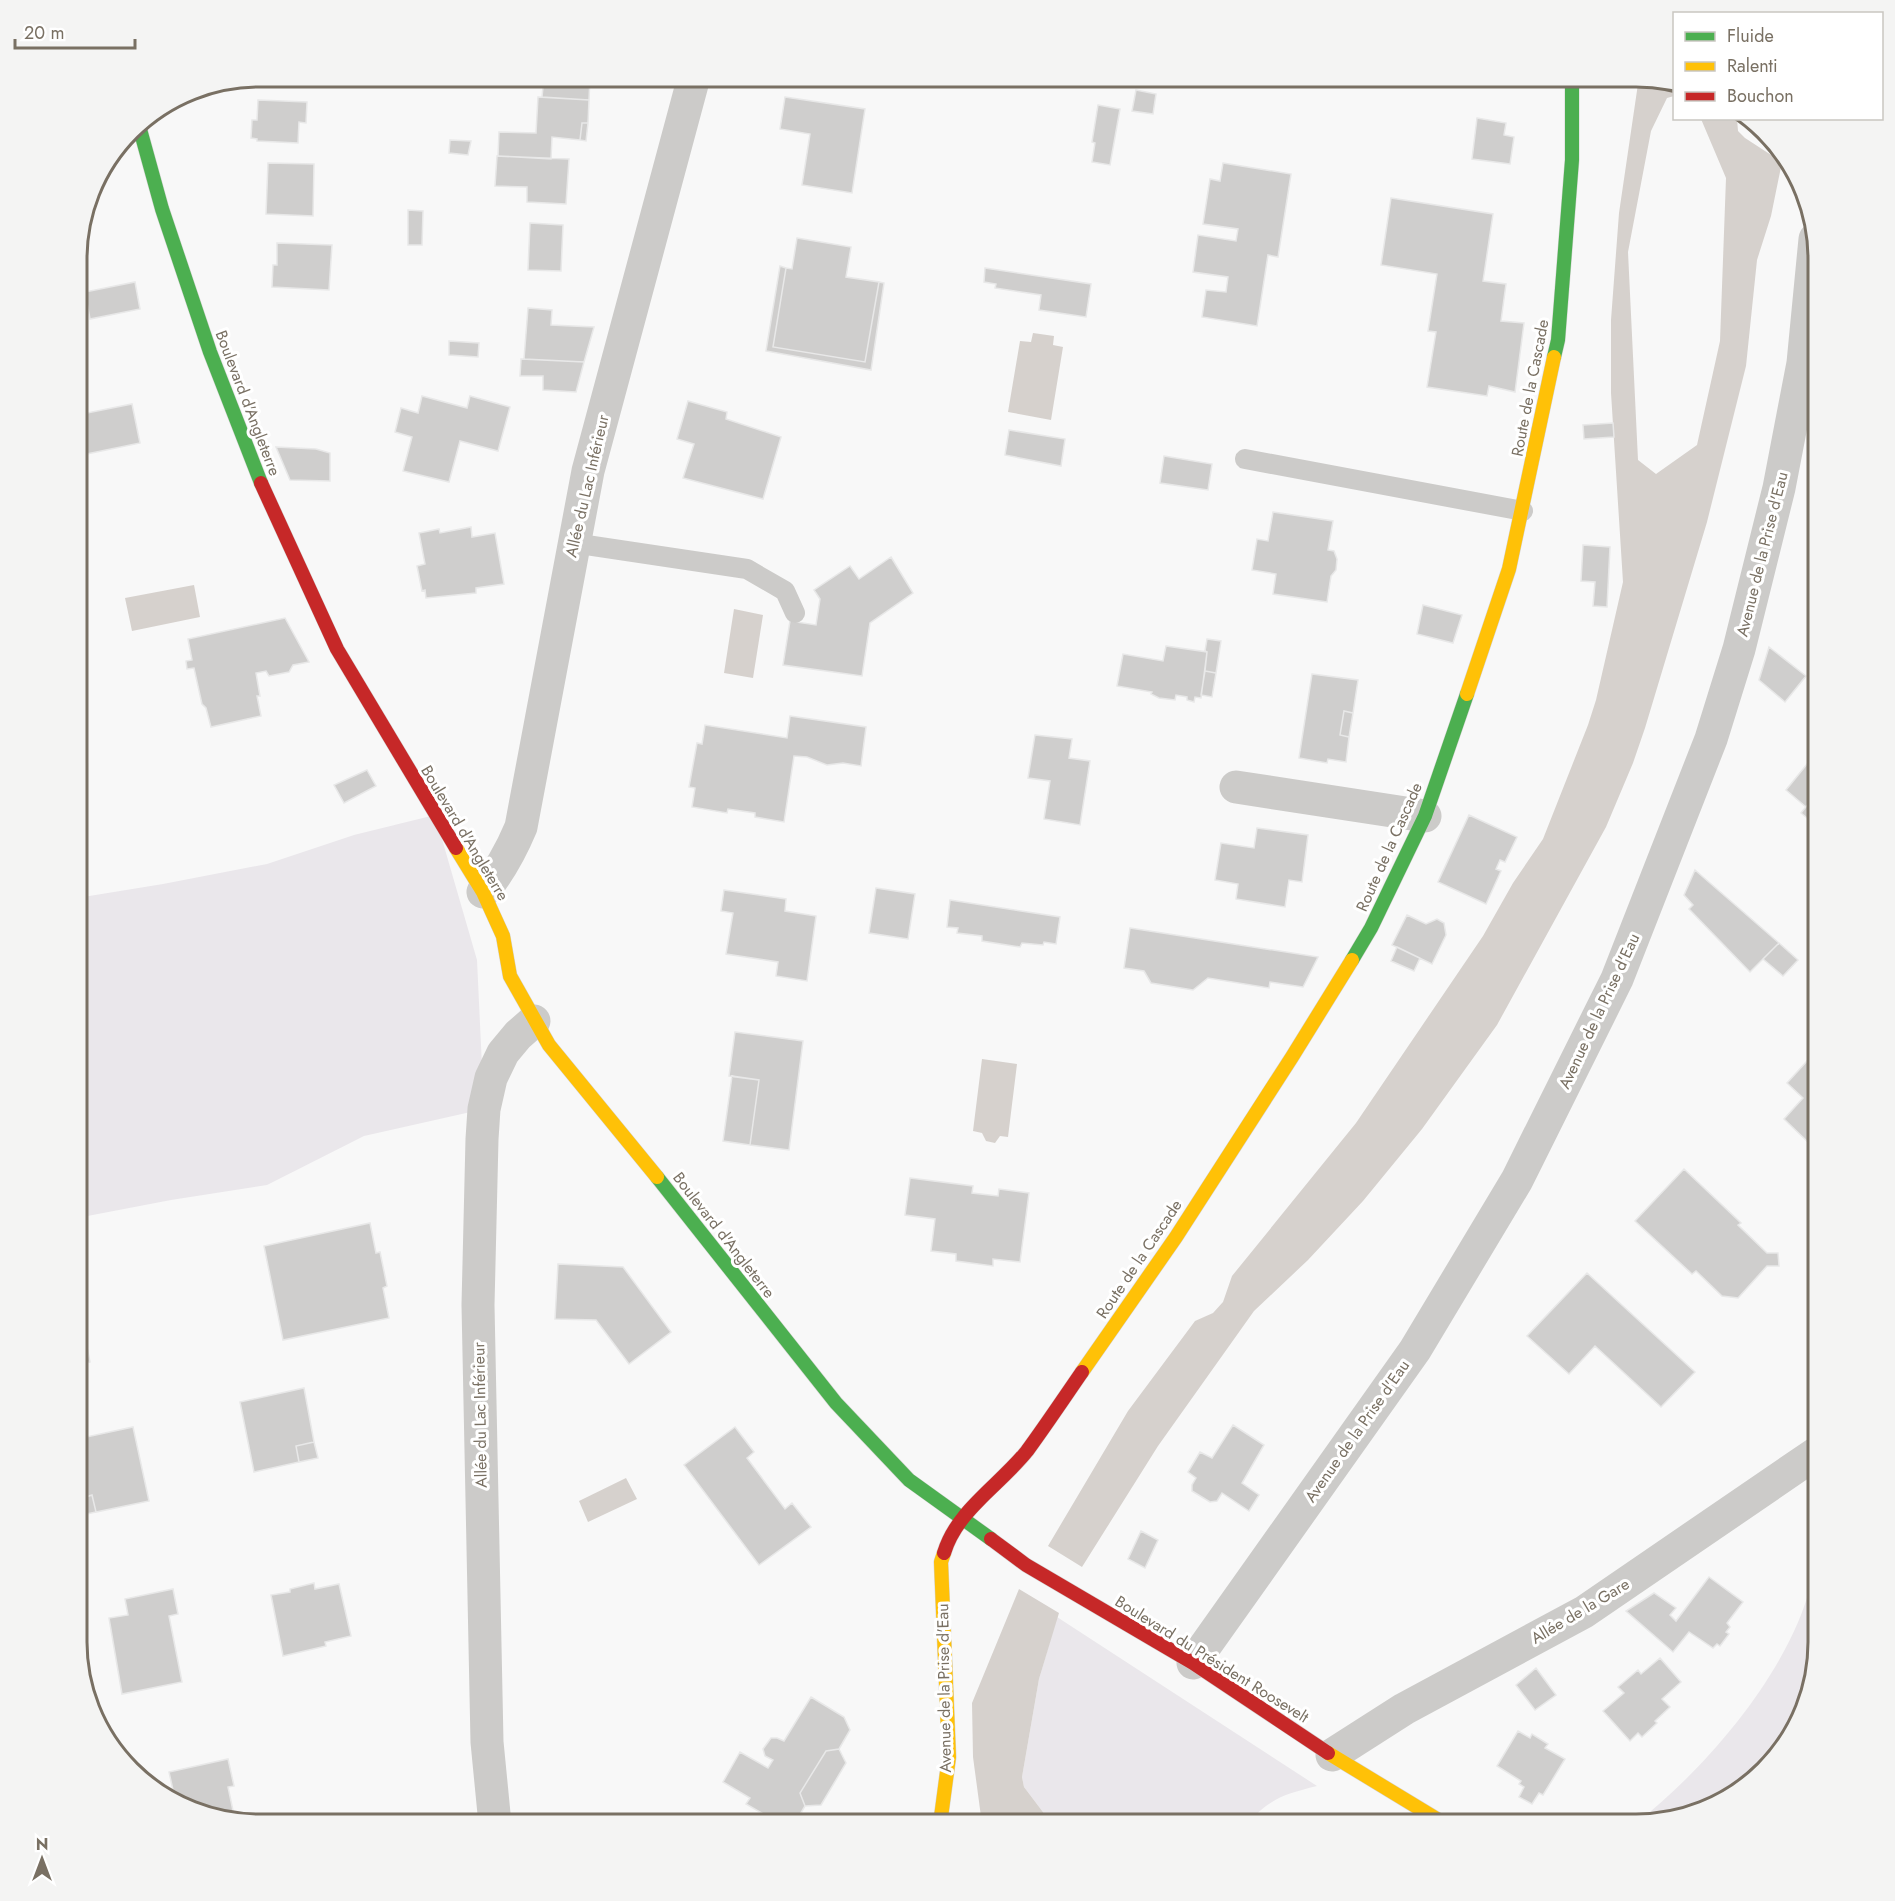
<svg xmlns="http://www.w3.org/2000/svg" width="1895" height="1901" font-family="Jost,sans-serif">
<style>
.green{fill:#eae7eb}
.water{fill:#d6d1cd}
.building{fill:#cfcecd;stroke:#e8e8e8;stroke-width:1.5}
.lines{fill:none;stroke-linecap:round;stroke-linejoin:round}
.fast-casing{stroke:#d5d4d3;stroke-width:15}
.slow-casing{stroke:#d5d4d3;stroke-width:15}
.jam-casing{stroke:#d5d4d3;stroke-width:15}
.lane{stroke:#cccbc9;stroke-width:20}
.street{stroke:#cccbc9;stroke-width:33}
.fast{stroke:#4caf50;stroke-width:14}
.slow{stroke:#ffc107;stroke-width:14}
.jam{stroke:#c62828;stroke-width:14}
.labels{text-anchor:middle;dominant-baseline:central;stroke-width:6;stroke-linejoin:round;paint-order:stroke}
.street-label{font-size:16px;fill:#797063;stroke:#fff}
.rim{fill:none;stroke:#797063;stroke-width:3}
</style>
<rect width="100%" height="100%" fill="#f8f8f8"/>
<path class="green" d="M435 815 477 960 484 1109 364 1136 267 1185 171 1200 77 1218V898L163 884 267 864 354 835Z
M1818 1543V1642L1804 1712 1757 1779 1705 1811 1635 1824C1706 1769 1789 1672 1811 1584 1815 1571 1816 1557 1818 1543Z
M1057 1617 1317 1786C1285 1794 1270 1798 1247 1824H1052L1024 1787 1022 1777 1039 1679Z"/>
<path class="water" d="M1639 77H1647L1674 84V96L1667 98 1651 131 1628 252 1638 460 1656 474 1697 445 1720 341 1726 178 1701 119H1737L1738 131 1745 138 1782 162 1771 216 1757 260 1746 366 1707 522 1645 728 1633 763 1606 827 1497 1025 1422 1129 1363 1201 1308 1260 1254 1311 1158 1446 1082 1567 1048 1546 1128 1411 1195 1321 1213 1313 1223 1302 1232 1276 1356 1123 1483 936 1513 883 1543 839 1588 725 1596 700 1623 582 1611 393V320L1619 213Z
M1033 333 1054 336 1053 345 1063 347 1051 420 1008 412 1020 341 1031 342Z
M194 585 200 617 132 631 125 598Z
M734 609 763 615 753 678 724 673Z
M982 1059 1017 1064 1008 1137 1000 1136 995 1143 986 1141 982 1133 973 1131Z
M626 1478 637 1499 588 1522 579 1501Z
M1019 1589 1059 1613 1039 1679 1022 1777 1024 1787 1052 1824H982L973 1757 972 1703Z"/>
<path class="building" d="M544 77H590L589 100 542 97Z
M1136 90 1156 94 1153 114 1132 111Z
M538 97 589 100 588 123H582L580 140 552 137 551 159 498 156 499 132 536 133Z
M785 97 865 109 852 193 802 185 810 134 780 129Z
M258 100 307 102 306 123 299 122 298 143 257 141V139L251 138 252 120H257Z
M1098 105 1120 109 1110 165 1092 162 1095 143 1092 142Z
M1477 118 1506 123 1504 135 1514 137 1510 164 1472 159Z
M582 123H588L586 141 580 140Z
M450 140 471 141 468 155 449 153Z
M497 156 569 159 566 204 527 202V187L495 186Z
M268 163 314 164 313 216 266 214Z
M1223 163 1291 174 1278 257 1268 255 1257 326 1202 317 1206 290 1226 292 1228 277 1193 272 1198 235 1236 241 1238 229 1203 224 1210 179 1220 181Z
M1391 198 1493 214 1483 281 1506 284 1501 321 1524 323 1515 392 1489 386 1487 396 1427 387 1436 332 1428 331 1437 274 1381 265Z
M408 210 423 211 422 245H408Z
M530 223 563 225 561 271 528 270Z
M797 238 851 247 846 277 879 282 865 362 773 347 786 268 792 269Z
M277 243 332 245 329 290 272 287 273 265H277Z
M780 266 786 268 773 347 865 362 879 282 884 283 871 370 766 351Z
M985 268 1091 284 1086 317 1039 310 1041 295 995 288 996 284 984 282Z
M135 282 140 309 90 319 85 292Z
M528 308 552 310 551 325 594 327 584 362 524 359Z
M449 341 479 343 478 357 449 355Z
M521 359 584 362 576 392 543 390V376H520Z
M422 396 467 408 470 396 510 407 498 451 460 441 449 482 403 471 412 437 395 432 401 408 418 413Z
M688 401 727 412 726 419 781 437 763 499 683 478 694 444 677 439Z
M132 404 140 443 77 456V415Z
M1613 423 1614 437 1584 439 1583 425Z
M1009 430 1065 439 1061 466 1005 455Z
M276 447 316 449 330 453V481L290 480Z
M1164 456 1212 464 1208 490 1160 483Z
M1273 512 1333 521 1328 550 1334 551 1337 559 1336 570 1331 576 1327 602 1273 594 1276 574 1252 570 1257 539 1268 541Z
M471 527 472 537 495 533 504 584 476 588V593L426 598 425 590 422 591 417 566 425 564 419 533 439 529 440 533Z
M1583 545 1610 547 1607 607 1593 606 1595 582 1581 581Z
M891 557 913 593 870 623 862 676 783 665 790 621 816 625 820 599 814 590 850 566 859 579Z
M1423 605 1462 615 1453 643 1417 634Z
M285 618 309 662 293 665 289 672 269 676 266 671 256 673 260 696H257L261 716 211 727 206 708 202 704 194 668 187 669 186 661 192 660 188 639Z
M1207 639 1221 641 1216 673 1205 671 1207 652 1205 651Z
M1166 646 1207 652 1201 698 1195 697 1194 702 1187 700V697L1176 695 1175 700 1159 698 1151 694 1152 692 1117 686 1123 654 1163 661Z
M1769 647 1806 676 1785 702 1759 680Z
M1205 671 1216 673 1212 697 1201 695Z
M1312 674 1358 680 1353 713 1344 711 1340 735 1349 737 1346 762 1328 759 1327 763 1299 758Z
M1344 711 1353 713 1349 737 1340 735Z
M790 716 866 727 861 766 843 763 827 765 807 757 794 756 784 822 755 817V813L728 809 727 813 692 807 695 788 689 787 697 743 702 744 705 725 787 738Z
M1035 735 1072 739 1069 758 1090 761 1080 825 1044 819 1050 781 1028 778Z
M1812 758 1818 763V811L1809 803 1806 807 1786 790Z
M367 770 376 786 344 803 334 785Z
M1809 803 1818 811V827L1801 813Z
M1469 815 1517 837 1505 862 1500 860 1496 869 1501 871 1486 904 1438 882Z
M1257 828 1308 835 1302 882 1289 880 1285 907 1236 899 1238 884 1215 880 1221 843 1254 848Z
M1695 870 1779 943 1750 972 1689 909 1693 905 1684 895Z
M876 888 915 894 908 939 869 933Z
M724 890 786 899 785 911 816 916 807 981 776 976 778 962 726 954 733 913 721 911Z
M950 900 1060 917 1056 944 1044 942 1043 945 1022 943 1020 947 982 941V936L957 933 958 928 947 927Z
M1407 915 1426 924 1437 919 1444 923 1446 935 1432 964 1392 945Z
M1130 928 1227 943 1318 957 1303 987 1270 982 1269 988 1208 978 1193 990 1151 983 1144 971 1124 968Z
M1779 943 1798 960 1783 976 1763 959Z
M1397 947 1420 958 1414 971 1391 961Z
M735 1032 803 1041 789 1150 750 1145 759 1080 729 1076Z
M1818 1049V1137L1811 1145 1784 1119 1803 1098 1787 1083Z
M732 1076 759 1080 750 1145 723 1141Z
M1684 1169 1741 1223 1738 1225 1767 1253H1778L1779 1266H1767L1738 1298 1722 1296 1696 1271 1692 1274 1635 1221Z
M910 1178 973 1186 972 1193 998 1196 999 1189 1029 1193 1020 1262 993 1259V1266L956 1261V1254L931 1251 935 1219 905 1215Z
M370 1223 376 1253 380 1252 387 1286 383 1288 389 1318 283 1340 264 1246Z
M558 1264 623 1267 671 1332 629 1364 596 1320 555 1319Z
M1587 1273 1695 1372 1661 1407 1595 1346 1569 1374 1527 1336Z
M77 1297 90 1362 77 1365Z
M304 1388 314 1442 296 1446 299 1462 254 1472 240 1402Z
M1233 1425 1264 1445 1242 1483 1259 1495 1249 1511 1222 1493 1217 1501 1210 1502 1192 1491V1485L1196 1478 1188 1472 1200 1452 1212 1458Z
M133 1427 149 1501 96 1512 92 1495 86 1497 79 1460 77 1461V1439Z
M735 1427 754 1452 747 1458 785 1509 792 1503 811 1527 759 1565 684 1465Z
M314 1442 318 1458 299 1462 296 1446Z
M79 1460 86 1497 92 1495 96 1512 82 1515 77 1487V1461Z
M1141 1531 1158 1540 1145 1568 1128 1559Z
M1709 1577 1743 1602 1727 1623 1730 1627 1726 1632 1729 1634 1720 1646 1717 1644 1713 1648 1689 1632 1673 1652 1626 1611 1654 1593 1676 1608 1670 1615 1676 1621Z
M314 1583 315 1589 339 1584 351 1636 325 1642 326 1646 283 1656 271 1595 290 1592V1589Z
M173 1589 178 1614 169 1616 182 1682 122 1694 109 1618 128 1615 125 1599Z
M1660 1658 1681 1682 1662 1699 1670 1707 1655 1721 1657 1723 1642 1737 1638 1733 1630 1741 1603 1711 1624 1693 1618 1687 1638 1670 1641 1674Z
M1536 1668 1556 1695 1535 1710 1516 1685Z
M811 1697 844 1717 850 1730 839 1749 826 1751 800 1793 805 1806 795 1823 781 1824 746 1804 750 1798 723 1782 740 1752 768 1768 773 1760 765 1756 763 1749 771 1738H777L784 1741Z
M1518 1731 1530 1738 1532 1734 1548 1744 1545 1748 1565 1759 1543 1795 1539 1793 1532 1804 1519 1797 1524 1787 1519 1784 1521 1781 1497 1766Z
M839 1749 846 1763 821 1805 805 1806 800 1793 826 1751Z
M228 1759 234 1786 228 1787 235 1820 189 1810 187 1809 184 1797 175 1799 169 1772Z"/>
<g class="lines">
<defs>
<path id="fast" d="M138 122 162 209 210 352 261 483
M1554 357 1558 340 1572 160V77
M1352 960 1371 928 1425 816 1467 694
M657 1177 836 1403 909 1480 991 1539"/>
<path id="slow" d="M1467 694 1509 569 1554 357
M456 848 483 892 503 936 510 976 549 1045 657 1177
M1082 1372 1176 1237 1292 1057 1352 960
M1328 1753 1445 1824
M937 1824 941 1817 949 1757 941 1562 944 1553"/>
<path id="jam" d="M261 483 337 649 456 848
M991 1539 1026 1565 1193 1663 1328 1753
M944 1553C957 1510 1000 1485 1027 1451 1046 1425 1064 1398 1082 1372"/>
</defs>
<use href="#fast" class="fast-casing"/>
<use href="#slow" class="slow-casing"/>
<use href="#jam" class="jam-casing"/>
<path class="lane" d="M1245 459 1523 511
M573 543 747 569 785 591 795 613"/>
<path class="street" d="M1236 787 1425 816
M483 892C500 871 511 851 521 827L588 471 694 77
M1193 1663 1415 1350 1517 1180 1617 979 1711 739 1739 649 1779 488 1803 363 1815 239
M1332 1755 1404 1709 1584 1612 1818 1452
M495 1824 487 1742 478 1305 482 1139 484 1109 491 1078 503 1053 518 1035 534 1021"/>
<use href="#fast" class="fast"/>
<use href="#slow" class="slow"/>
<use href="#jam" class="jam"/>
</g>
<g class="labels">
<g class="street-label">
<text transform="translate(1530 388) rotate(-79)">Route de la Cascade</text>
<text transform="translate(248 403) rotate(69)">Boulevard d'Angleterre</text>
<text transform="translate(587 486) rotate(-77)">Allée du Lac Inférieur</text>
<text transform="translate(1762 554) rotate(-76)">Avenue de la Prise d'Eau</text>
<text transform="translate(465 833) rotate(59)">Boulevard d'Angleterre</text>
<text transform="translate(1389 847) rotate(-66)">Route de la Cascade</text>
<text transform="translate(1599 1011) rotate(-65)">Avenue de la Prise d'Eau</text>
<text transform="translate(724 1235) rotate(52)">Boulevard d'Angleterre</text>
<text transform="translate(1139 1259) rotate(-56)">Route de la Cascade</text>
<text transform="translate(480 1415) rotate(-91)">Allée du Lac Inférieur</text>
<text transform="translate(1357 1431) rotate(-55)">Avenue de la Prise d'Eau</text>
<text transform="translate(1580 1611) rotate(-31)">Allée de la Gare</text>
<text transform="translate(1212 1659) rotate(32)">Boulevard du Président Roosevelt</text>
<text transform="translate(944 1688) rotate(-91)">Avenue de la Prise d'Eau</text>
</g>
</g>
<path d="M0 0H1895V1901H0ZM259 87H1636A172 172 0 0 1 1808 259V1642A172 172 0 0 1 1636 1814H259A172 172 0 0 1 87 1642V259A172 172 0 0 1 259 87Z" fill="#f4f4f3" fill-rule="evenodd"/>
<path class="rim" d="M259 87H1636A172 172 0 0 1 1808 259V1642A172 172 0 0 1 1636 1814H259A172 172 0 0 1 87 1642V259A172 172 0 0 1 259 87Z"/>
<rect x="1673" y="12" width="210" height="108" fill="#ffffff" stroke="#c9c6c1" stroke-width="1.5"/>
<rect x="1685" y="32" width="30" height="9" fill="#4caf50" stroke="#c9c6c1" stroke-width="1.5"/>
<text x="1727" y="42" font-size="18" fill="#797063">Fluide</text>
<rect x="1685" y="62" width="30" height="9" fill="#ffc107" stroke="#c9c6c1" stroke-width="1.5"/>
<text x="1727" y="72" font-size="18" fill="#797063">Ralenti</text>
<rect x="1685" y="92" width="30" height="9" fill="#c62828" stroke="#c9c6c1" stroke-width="1.5"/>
<text x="1727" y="102" font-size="18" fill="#797063">Bouchon</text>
<g transform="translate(42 1859)" stroke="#ffffff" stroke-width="4.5" paint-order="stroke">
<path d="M0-4.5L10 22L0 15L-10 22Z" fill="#797063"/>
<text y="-9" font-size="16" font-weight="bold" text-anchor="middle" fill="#797063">N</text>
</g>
<path d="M15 39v9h120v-9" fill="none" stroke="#797063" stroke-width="3"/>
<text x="24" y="39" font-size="18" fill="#797063" stroke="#ffffff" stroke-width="4.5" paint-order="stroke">20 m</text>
</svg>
